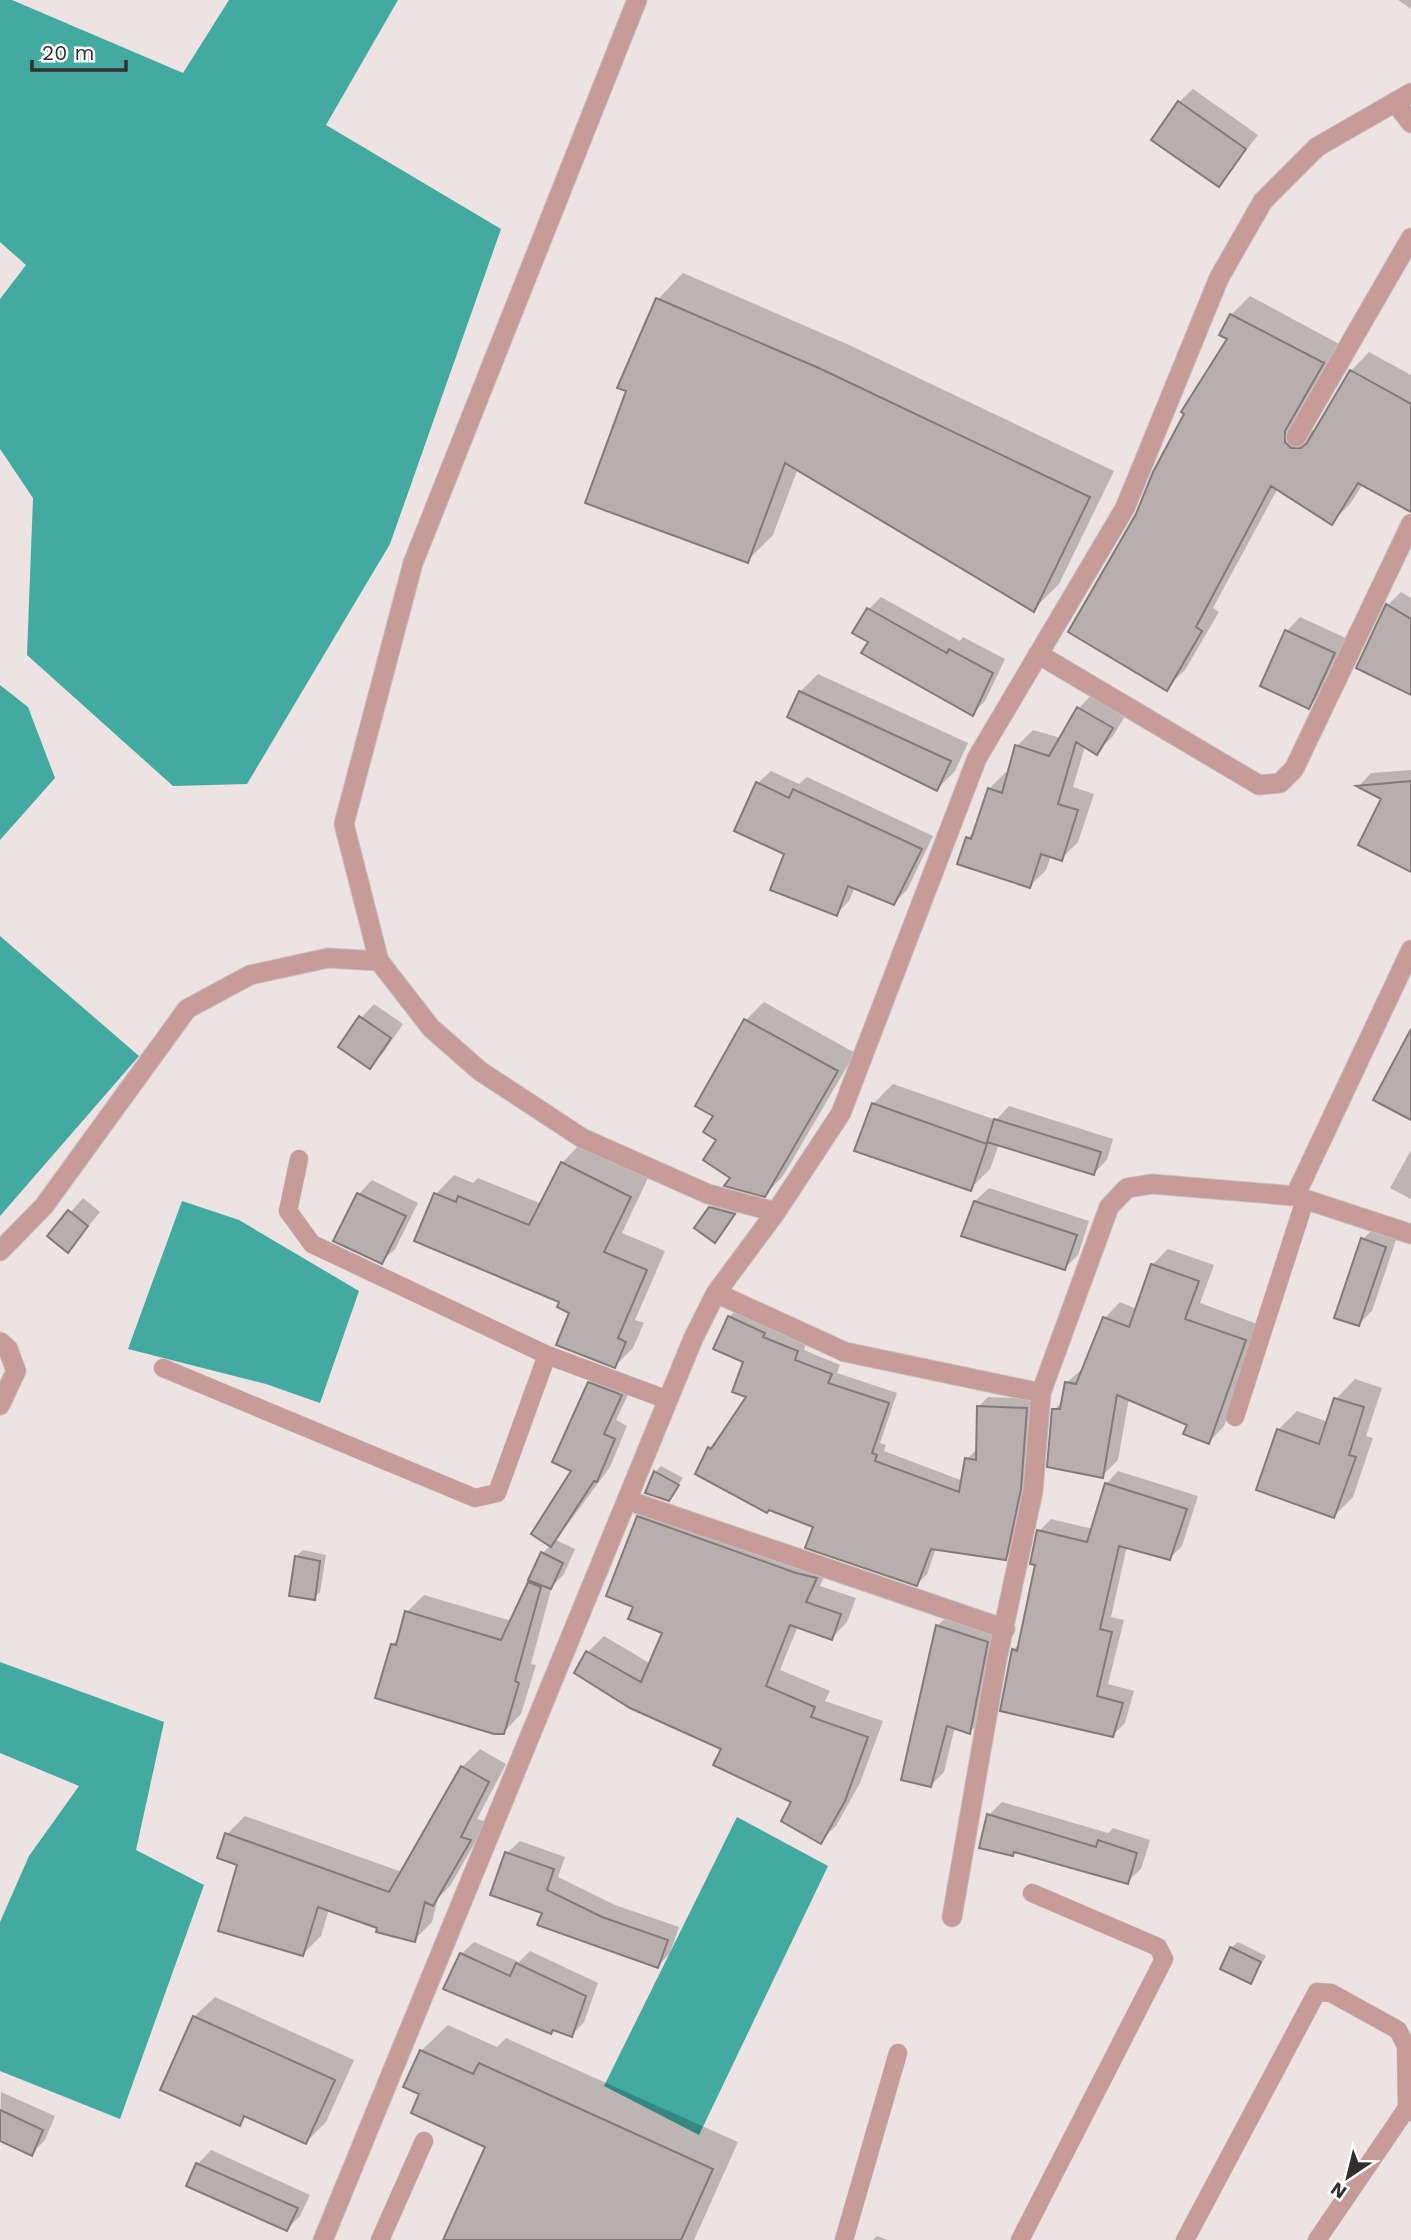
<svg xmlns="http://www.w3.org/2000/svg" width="1411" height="2240" font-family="'Work Sans',sans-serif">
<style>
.water{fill:#43aaa1}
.shadow{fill:#0003}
.building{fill:#b7aead;stroke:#837b7a;stroke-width:2}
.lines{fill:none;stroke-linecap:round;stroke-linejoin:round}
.service-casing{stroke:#c7bfbe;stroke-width:19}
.minor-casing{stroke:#c7bfbe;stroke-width:21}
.service{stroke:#c79b98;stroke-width:18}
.minor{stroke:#c79b98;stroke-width:19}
</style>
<rect width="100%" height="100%" fill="#ece3e2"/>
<path class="water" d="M0 0H12L183 73 229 0H398L326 125 501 229 390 544 247 784 173 786 27 655 33 498 0 449V299L26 265 0 242Z
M0 685 28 707 55 778 0 840Z
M0 936 139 1056 0 1216Z
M182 1201 239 1220 359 1291 320 1403 266 1384 128 1349Z
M0 1662 164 1722 136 1850 204 1885 120 2119 0 2071V1922L29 1856 79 1786 0 1753Z
M737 1817 828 1866 699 2135 604 2086Z"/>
<path class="shadow" d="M1398 0H1411V9Z
M1193 89 1258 135 1219 185 1179 102Z
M683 273 847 344 1114 471 1059 584 1034 609 798 468 773 535 747 561 628 390 658 299Z
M1250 296 1341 345 1303 424 1315 432 1351 371 1369 352 1411 375V510L1363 484 1350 504 1332 522 1278 488 1213 608 1219 612 1185 670 1166 688 1137 515 1229 339 1231 315Z
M1401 592 1411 598V680L1388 605Z
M881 597 960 641 963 637 1005 659 985 701 972 714 870 641 868 610Z
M1300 617 1348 639 1322 693 1309 707 1262 686 1287 631Z
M818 674 968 743 955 771 937 789 800 692Z
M1095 691 1128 711 1113 736 1096 753 1085 746 1073 787 1094 794 1078 842 1061 859 1051 855 1046 870 1030 886 968 838 975 830 989 789 1006 772 1009 774 1017 746 1033 730 1061 738 1079 708Z
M1411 770V870L1383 798 1359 786 1371 773Z
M771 771 799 784 807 777 933 836 907 890 894 903 855 887 849 901 836 914 786 853 758 783Z
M764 1002 855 1053 783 1176 765 1195 718 1139 715 1115 698 1106 746 1020Z
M374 1004 403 1024 383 1053 370 1067 361 1018Z
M893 1084 996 1120 1009 1106 1113 1139 1107 1160 1094 1173 999 1144 990 1169 970 1189 873 1104Z
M580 1144 648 1178 622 1233 665 1251 635 1320 644 1323 633 1348 615 1366 562 1301 436 1194 454 1175 473 1183 478 1178 542 1204 562 1163Z
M1411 1150V1199L1390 1188Z
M372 1180 418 1203 395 1249 381 1262 336 1241 359 1194Z
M989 1188 1089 1221 1078 1255 1065 1268 975 1201Z
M83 1198 100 1212 68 1251 50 1236Z
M717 1202 740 1208 721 1234 710 1208Z
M1376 1226 1398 1234 1372 1311 1359 1324 1363 1239Z
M1168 1249 1214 1265 1200 1303 1260 1325 1224 1426 1209 1442 1189 1424 1129 1398 1118 1460 1102 1476 1054 1410 1064 1400 1067 1382 1085 1367 1105 1318 1120 1302 1137 1309 1152 1265Z
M739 1308 807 1341 804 1350 840 1365 837 1373 897 1393 880 1443 886 1445 884 1451 963 1481 967 1459 977 1449 978 1407 988 1397 1036 1399 1030 1478 1015 1549 1005 1558 936 1548 927 1574 917 1584 815 1526 710 1448 749 1396 745 1361 729 1317Z
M603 1370 634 1382 616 1420 627 1426 610 1467 556 1540 575 1549 564 1574 552 1586 531 1664 536 1665 521 1714 504 1732 392 1645 400 1637 407 1612 424 1595 512 1621 543 1553 551 1545 573 1470 589 1383Z
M1355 1379 1382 1388 1366 1436 1373 1438 1353 1497 1334 1516 1278 1430 1297 1411 1328 1422 1336 1399Z
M661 1466 683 1478 668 1499 655 1472Z
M1118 1471 1198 1496 1182 1546 1170 1558 1127 1546 1111 1617 1124 1620 1108 1684 1134 1691 1125 1723 1113 1735 1013 1650 1020 1643 1037 1563 1039 1531 1051 1519 1093 1529 1106 1484Z
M654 1501 831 1562 820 1586 856 1598 847 1622 832 1638 798 1626 780 1670 830 1691 825 1701 883 1721 860 1783 836 1826 820 1841 794 1801 588 1652 604 1636 651 1664 665 1632 635 1606 638 1517Z
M303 1550 326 1555 320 1592 314 1598 296 1556Z
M950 1614 1000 1629 982 1719 970 1732 955 1727 944 1772 931 1785 937 1626Z
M480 1749 506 1764 477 1819 487 1822 450 1886 438 1898 432 1922 414 1940 329 1909 321 1936 303 1954 239 1864 219 1857 227 1834 245 1816 402 1872 462 1767Z
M1002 1802 1108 1833 1113 1828 1150 1840 1141 1869 1127 1882 1016 1851 1013 1854 989 1815Z
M520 1841 565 1857 558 1877 615 1905 679 1927 670 1953 658 1966 544 1912 507 1853Z
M474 1942 519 1962 530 1951 598 1983 584 2022 572 2035 461 1954Z
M1238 1942 1266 1956 1251 1982 1231 1948Z
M215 1997 354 2060 326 2122 306 2142 247 2115 239 2123 194 2017Z
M448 2025 497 2047 506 2038 738 2142 694 2240H445L487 2146 422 2093 421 2051Z
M1 2092 55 2116 45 2140 31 2154 0 2140Z
M211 2150 310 2195 300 2216 287 2229 189 2185 198 2164Z
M877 2236 888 2240H873Z"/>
<path class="building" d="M1178 101 1246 149 1219 187 1151 140Z
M656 298 821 369 1090 497 1034 612 785 463 748 563 585 503 626 391 617 388Z
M1230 314 1324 363 1285 431V442L1291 448H1301L1307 443 1350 370 1411 404V512L1358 483 1332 525 1271 486 1196 627 1202 631 1167 691 1068 632 1136 514 1153 472 1184 414 1181 412 1227 339 1219 335Z
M1386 604 1411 619V695L1356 668Z
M867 608 947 653 949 649 993 673 973 716 861 653 868 642 852 633Z
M1285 630 1335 653 1309 709 1260 686Z
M799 691 951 761 937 791 787 717Z
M1077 707 1113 728 1097 755 1076 742 1058 804 1078 810 1062 861 1041 854 1030 888 957 864 966 837 971 839 988 788 1002 793 1015 745 1049 756Z
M1411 781V872L1358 845 1381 799 1356 786Z
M756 782 789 798 793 789 922 849 894 905 848 886 837 916 770 890 784 854 734 831Z
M359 1016 391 1038 370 1069 338 1047Z
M744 1019 838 1071 765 1197 724 1186 730 1178 703 1160 716 1140 703 1132 713 1116 695 1106Z
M1411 1029V1120L1373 1100Z
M872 1103 987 1144 971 1191 854 1151Z
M994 1119 1101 1152 1094 1175 987 1142Z
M561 1162 631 1197 604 1252 647 1270 618 1338 626 1342 615 1368 556 1345 569 1313 557 1307 559 1302 414 1241 434 1193 456 1202 458 1196 529 1225Z
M357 1193 406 1216 382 1264 333 1241Z
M974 1201 1077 1235 1065 1270 961 1236Z
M709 1207 735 1214 715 1243 694 1228Z
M68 1210 88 1226 68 1253 47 1236Z
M1361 1238 1386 1247 1359 1326 1334 1318Z
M1151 1264 1199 1281 1185 1319 1246 1340 1209 1444 1183 1434 1187 1425 1117 1395 1103 1478 1047 1467 1052 1409H1060L1065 1382 1076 1384 1103 1317 1129 1327Z
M728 1316 765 1333 763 1337 798 1351 795 1360 832 1374 828 1383 889 1403 872 1453 877 1455 875 1461 959 1492 965 1458 976 1460 977 1406 1027 1408 1021 1489 1006 1560 931 1549 917 1586 805 1548 813 1527 769 1510 767 1513 695 1474 708 1447 711 1449 746 1397 732 1392 743 1362 713 1349Z
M588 1382 622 1395 604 1434 615 1439 597 1482 594 1481 551 1547 531 1534 571 1471 552 1462Z
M1334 1398 1364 1407 1349 1455 1356 1457 1334 1518 1256 1490 1277 1429 1319 1444Z
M654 1471 679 1485 669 1501 645 1493Z
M1105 1483 1187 1509 1170 1560 1119 1546 1100 1629 1112 1632 1097 1696 1123 1703 1113 1737 1000 1711 1012 1649 1017 1651 1035 1565 1030 1564 1037 1530 1087 1542Z
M637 1516 796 1573 817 1578 806 1602 841 1614 832 1640 790 1625 766 1686 815 1707 811 1717 868 1737 845 1801 821 1844 781 1821 791 1802 713 1765 721 1749 630 1708 574 1673 586 1651 641 1682 662 1633 628 1619 633 1607 606 1596Z
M541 1552 563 1563 551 1589 528 1580Z
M295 1556 320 1561 315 1600 289 1596Z
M528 1582 541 1587 515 1681 519 1683 504 1734H494L375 1698 391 1644 396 1645 405 1611 501 1640Z
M936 1625 988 1642 970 1734 947 1726 931 1787 901 1780Z
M461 1766 489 1782 461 1837 471 1840 433 1906 425 1902 415 1942 376 1932 377 1928 318 1907 303 1956 218 1931 237 1865 217 1858 225 1833 389 1892Z
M987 1814 1096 1847 1098 1840 1137 1853 1128 1884 1014 1852 1013 1856 979 1848Z
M505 1852 554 1869 547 1890 602 1917 668 1940 658 1968 537 1925 542 1913 490 1895Z
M1230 1947 1261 1962 1251 1984 1220 1969Z
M460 1953 510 1976 516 1963 586 1996 572 2037 553 2030 551 2034 443 1989Z
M193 2016 335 2080 306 2144 244 2116 240 2126 160 2090Z
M420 2050 473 2074 479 2063 713 2169 681 2240H443L485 2147 411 2113 419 2094 403 2087Z
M0 2110 43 2130 32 2156 0 2141Z
M196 2163 298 2208 287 2231 186 2186Z"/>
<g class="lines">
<defs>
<path id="service" d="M299 1159 288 1211 312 1244 547 1355 668 1400
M163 1368 475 1498 497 1493 547 1355
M1235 1417 1305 1200
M380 2240 424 2141
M844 2240 898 2053
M1020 2240 1164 1959 1158 1947 1032 1893
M1185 2240 1317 1992 1331 1993 1398 2030 1406 2046 1407 2108 1411 2112
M1317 2240 1407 2108"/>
<path id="minor" d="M1395 102 1411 123
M1296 437 1411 238
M1038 654 1259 785 1280 783 1294 769 1411 524
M379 961 344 824 413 563 637 0
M1295 1196 1411 950
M0 1251 44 1206 187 1009 250 975 328 958 379 961 431 1028 480 1071 582 1138 708 1194 776 1212
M716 1293 845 1352 1041 1393
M0 1342 8 1349 16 1371 0 1405
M627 1500 1005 1629
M952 1917 997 1659 1033 1491 1041 1393 1109 1207 1127 1188 1152 1184 1295 1196 1411 1234
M323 2240 693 1339 716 1293 776 1212 841 1113 977 758 1125 508 1219 278 1263 201 1317 147 1411 93"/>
</defs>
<use href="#service" class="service-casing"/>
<use href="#minor" class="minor-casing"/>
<use href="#service" class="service"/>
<use href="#minor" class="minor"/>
</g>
<g transform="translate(1348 2177) rotate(215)" stroke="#ffffff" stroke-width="5" paint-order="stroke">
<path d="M0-5L12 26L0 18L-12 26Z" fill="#322f2e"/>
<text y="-10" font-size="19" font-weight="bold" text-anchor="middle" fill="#322f2e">N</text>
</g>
<path d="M32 60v10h94v-10" fill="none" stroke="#322f2e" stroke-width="3.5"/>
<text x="42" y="60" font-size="21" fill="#322f2e" stroke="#ffffff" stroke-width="5" paint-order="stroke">20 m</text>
</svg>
